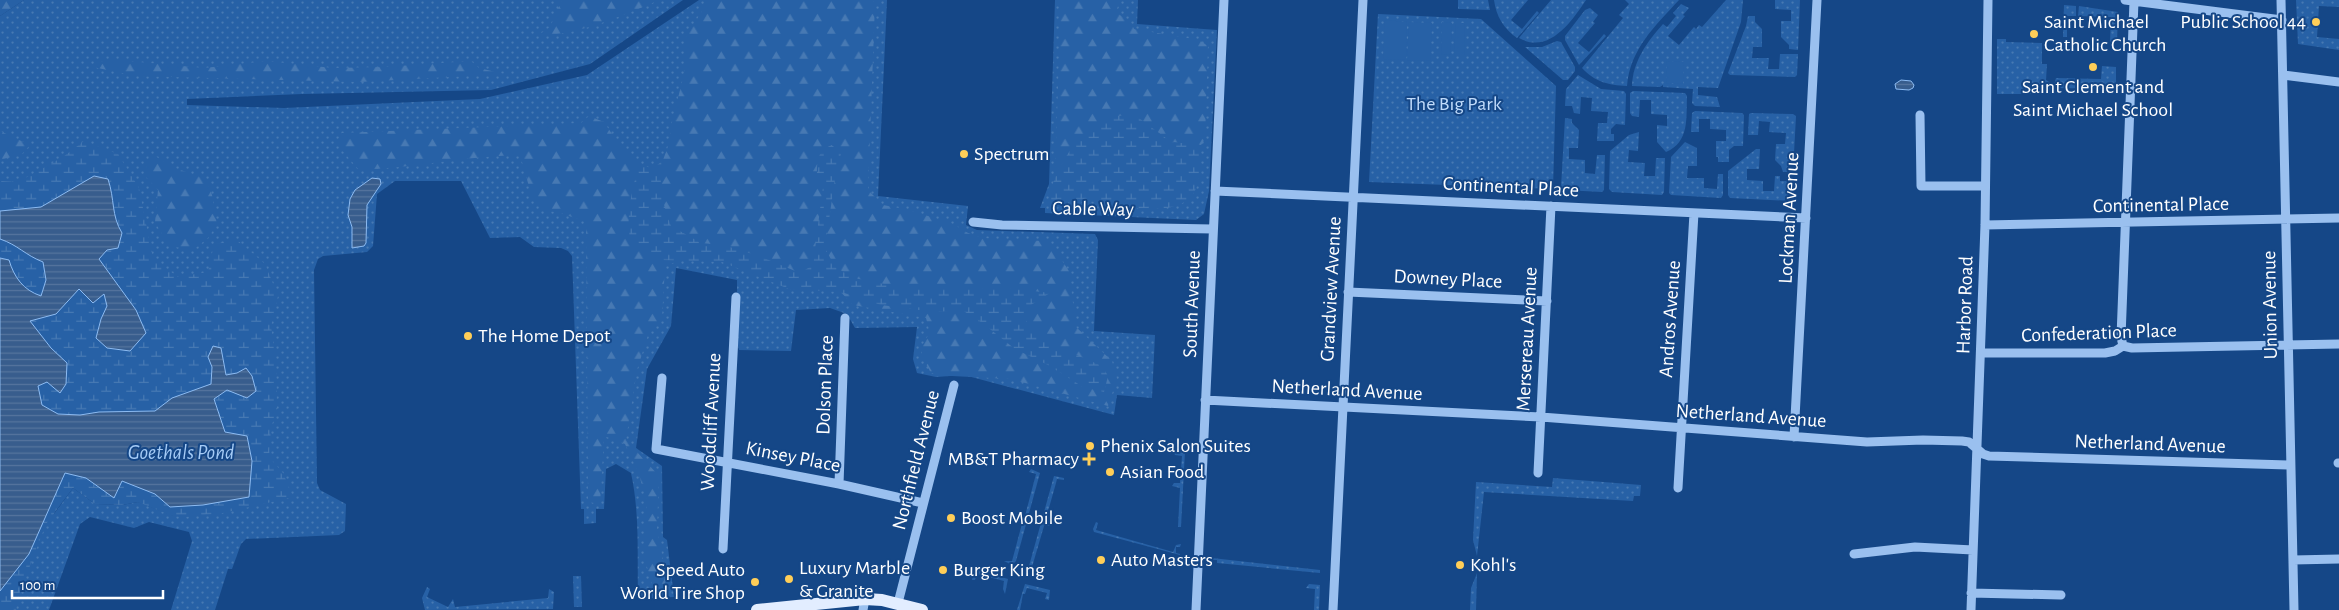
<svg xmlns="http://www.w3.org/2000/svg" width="2339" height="610" font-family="'Alegreya Sans',sans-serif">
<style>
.green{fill:url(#green-dots);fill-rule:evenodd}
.forest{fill:url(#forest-firs)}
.wetland{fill:url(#wetland-marsh)}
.pitch{fill:#2761a6}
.water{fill:url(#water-rules);stroke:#8cbbf2}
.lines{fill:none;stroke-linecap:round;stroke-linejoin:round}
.minor{stroke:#9ac0ef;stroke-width:9}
.major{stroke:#e2edff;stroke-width:12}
.poi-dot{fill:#ffce58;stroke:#154787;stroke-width:2}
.labels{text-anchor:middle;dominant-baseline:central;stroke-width:4;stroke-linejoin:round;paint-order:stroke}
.poi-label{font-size:20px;fill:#fff;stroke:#154787;text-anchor:start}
.park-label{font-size:20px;fill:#c0dbfb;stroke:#154787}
.street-label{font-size:20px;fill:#fff;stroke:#154787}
.water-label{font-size:21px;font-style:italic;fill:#a5cbf6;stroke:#154787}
</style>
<defs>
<pattern id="green-dots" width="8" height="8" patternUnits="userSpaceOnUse" patternTransform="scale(1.25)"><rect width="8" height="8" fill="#2761a6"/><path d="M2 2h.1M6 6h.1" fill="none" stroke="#4779b3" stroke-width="1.8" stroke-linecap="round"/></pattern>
<pattern id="forest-firs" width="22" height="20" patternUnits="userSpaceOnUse" patternTransform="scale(1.25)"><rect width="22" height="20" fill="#2761a6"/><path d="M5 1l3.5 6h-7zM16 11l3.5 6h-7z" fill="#4779b3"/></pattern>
<pattern id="wetland-marsh" width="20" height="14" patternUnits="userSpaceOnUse" patternTransform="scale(1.25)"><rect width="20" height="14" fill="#2761a6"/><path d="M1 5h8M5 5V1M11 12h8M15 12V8" fill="none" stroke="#4779b3"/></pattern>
<pattern id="water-rules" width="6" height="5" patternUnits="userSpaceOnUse" patternTransform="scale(1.25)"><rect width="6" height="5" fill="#385d8d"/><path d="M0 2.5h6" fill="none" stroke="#56759e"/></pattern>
</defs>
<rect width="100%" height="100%" fill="#154787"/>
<path class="green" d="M24 0H683L590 64 491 90 302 94 187 99V105L284 108 480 99 587 75 699 0H887L878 196 968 206 966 225 977 230 1095 234 1098 240 1094 331 1155 335 1152 398 1117 395 1114 415 964 375 936 377 917 373 913 359 917 327 855 328 847 314 830 308 796 310 791 351 739 350 737 342V280L676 268 671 326 647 369 636 448 662 466 663 537 667 540 674 597 638 599C637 556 640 514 631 473L616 464 606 469 604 509H596V523L584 524V509H581L572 256 568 251 561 248 534 247 520 237 490 238 461 181H395L377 194 373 246 367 252 323 256 318 259 314 270 317 483 320 490 346 504 345 531 339 535 246 539 241 544 232 569H228L215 610H171L192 541 189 532 149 522 134 528 90 517 80 524 49 610H0V16ZM372 178 365 217 366 243 352 248 355 190ZM65 473 174 516 138 502 122 505 95 504 73 488 54 514Z
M1055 0H1138L1137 24 1217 30 1209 191 1204 214 1196 220 1045 213V208H1040L1049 184Z
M1458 0H1488L1490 10 1458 9Z
M1494 0H1528L1511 20 1522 29 1537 11 1539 13 1517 38C1504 29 1496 16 1494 0Z
M1551 0H1586C1572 21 1549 55 1519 38Z
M1625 0H1679C1655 26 1630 49 1627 86 1608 85 1595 82 1582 68L1623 18 1619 15 1629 4Z
M1726 0H1743L1741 22 1718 88 1698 87V95L1717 97 1720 107 1695 106 1692 103 1693 89 1663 87V85L1660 87 1632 86C1633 61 1647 42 1663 24L1667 27 1676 16 1673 13 1681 4 1689 8 1683 15 1685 16 1668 36 1679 45 1694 27 1696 29 1699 25 1702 27Z
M1775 0H1800L1798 50 1789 49V45L1781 37V21H1791V10L1775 9Z
M2296 0H2339V7L2319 6 2317 37 2339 39V50L2298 44Z
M2064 5 2076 6V16H2067V37H2063Z
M2079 6 2118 12 2117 42H2110L2111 17 2078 16Z
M1590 8 1598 15 1593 22 1595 23 1578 43 1589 52 1604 34 1606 36 1579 65 1565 40V36L1585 10Z
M1378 14 1481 19 1556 86 1553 189 1369 182Z
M1748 16H1755V22L1762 29V47H1753L1752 58H1769L1768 69H1779L1780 54H1798L1797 75 1795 77 1730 75 1728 73 1746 26Z
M1997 39H2006V42L2042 43V64H2047L2046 80 2054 85 2056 78 2101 79 2102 66 2116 67V89L2056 88 2055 94H1997Z
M1557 41 1561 42 1575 67V71L1568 80H1563L1525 47H1542Z
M1578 75 1601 89 1624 91 1626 94 1625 125 1616 124 1611 129V134H1614V141H1597L1598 123H1607L1608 112 1591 111 1592 98 1581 97 1580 114 1574 113 1572 106H1565L1566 89Z
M1633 91 1685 93 1687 96C1686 117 1690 142 1666 152L1657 142V125L1667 126V115L1651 114V100H1640L1639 117 1632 116 1630 113V93Z
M1695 111 1742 113 1744 115 1743 146H1734L1729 150V162H1718V157H1716V141H1726V130L1710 129V119H1699V132H1691L1692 113Z
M1751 113 1793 114 1796 116 1793 172H1783L1781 166 1775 160 1776 144H1785L1786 133 1769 132 1770 122 1759 121 1758 135H1748L1749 114Z
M1565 118 1572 119V123L1579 130 1578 148H1569V159L1585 160V173L1595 174 1597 155H1605L1604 190 1602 192 1564 190 1561 187Z
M1639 132 1638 151 1629 150 1628 162 1645 163 1644 176H1655L1656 158H1665L1664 192 1662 195 1612 192 1609 189 1610 151 1629 135Z
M1685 142 1697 148V166H1688L1687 178H1704V188L1717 189 1718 174H1723V195L1721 198 1671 195 1669 193 1671 157Z
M1756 149H1760L1759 169H1747V180L1763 181V191H1774L1775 176H1780V181H1786L1787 176 1793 177 1792 201 1730 198 1728 195V171Z
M1177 451H1185L1181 527H1178L1180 488 1172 486 1174 483H1180L1182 456 1175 455 1174 453Z
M1031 469 1040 473 1016 561 1012 565 1004 561H1012L1023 520 1017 516H1025L1036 474 1029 472Z
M1054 476 1064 478V480L1057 479 1056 483 1045 522 1051 526H1044L1032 567 1038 569 1037 572 1030 570 1029 566Z
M1553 478 1641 485 1640 496H1634L1633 501 1484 492 1477 556 1473 540 1476 482 1552 487Z
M1096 522 1098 523 1096 530 1173 552 1176 545 1181 544 1180 547H1176V553L1180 554V555L1094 532 1093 529Z
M1212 558 1320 570V573L1217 563V560H1212Z
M977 570 1008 579 1005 594 1003 589 1004 581 977 574 975 580H972L974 571Z
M1477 573 1476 610H1470L1471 588Z
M573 576H581L582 607H574Z
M1025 584 1050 590 1049 600 1045 599 1047 593 1027 588 1025 594H1023L1020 610H1017Z
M1309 584 1320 585 1319 610H1314L1315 589 1306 588Z
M427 587 430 589 427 597 448 607 453 599 455 607 548 598 549 589 554 592 553 609 425 610 422 598Z"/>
<path class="forest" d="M0 0H24L0 16Z
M562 0H660C627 13 574 38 540 34L550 27Z
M712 0H872L875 3 868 190 883 205 909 210 956 225C975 244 1023 240 1049 241L1069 271 1076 327 1112 361 1117 379 1108 406 1011 379 952 376 931 373C921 355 917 350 930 333L926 318 853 305 836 287C821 289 805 293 790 289 780 286 769 278 760 273 724 253 703 251 665 266L662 318 648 335 637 370 626 440 659 476 657 529 666 575 665 584 653 587 647 567 644 541 647 501 638 472 625 444 604 436 600 504 588 502 586 222 558 212 546 211 532 197 520 155C466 156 413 168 359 170L336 143 342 133 581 123 589 116 604 122 620 146 639 164 650 168H655L663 160 670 141 671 126 684 74 686 37 702 11Z
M1061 0H1120L1116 12 1132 24 1134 29 1199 40 1208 46 1205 139 1201 145 1171 142 1134 115 1081 138 1055 174Z
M106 59 204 68 266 61 333 68 383 67 471 61 479 68 504 74 359 82 136 76 93 67Z
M0 131 30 145 22 154 0 160Z
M150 153 175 168 206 179 212 195 217 224 208 238 193 250 169 246 155 222 158 190 144 175Z"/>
<path class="wetland" d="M1135 115 1171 142 1201 145C1200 159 1202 182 1193 194 1174 222 1106 203 1078 199L1063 208 1048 206C1049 178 1076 134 1100 120 1108 115 1125 116 1135 115Z
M84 141 118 154 139 188 153 259 178 277 208 272 214 244 237 240 265 264 278 296 271 326 276 364 277 409 271 428 269 457 283 473 293 497 223 513 185 517 173 516 138 502 122 505 95 504 73 488 46 524 18 597 16 610H0V181L18 182 63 157Z
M832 145 841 154 836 171 825 248 835 267 854 278 904 288 1017 289 1050 293 1031 305 1026 321 1047 342 1102 366 1108 376 1104 392 1083 387 1048 365 1015 349 981 322 962 310 935 312 881 305 841 292 789 289 722 262 662 260 649 257 631 244C625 217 632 190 639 164 651 169 654 169 663 160 658 187 662 201 671 226L701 243 723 245 759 256 800 273 813 265 823 186 817 178C817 163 816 151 832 145Z"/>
<path class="pitch" d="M1385 20 1407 22 1406 60 1383 59Z
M1409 22 1432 23 1430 61 1407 60Z
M1442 22 1452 23 1450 55 1441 54Z
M1456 23H1465L1464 55H1454Z
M1667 61 1684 62 1683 84 1666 83Z"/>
<path class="water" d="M1901 80 1911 81 1914 85 1913 88 1909 90 1896 89 1895 84Z
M94 176 108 179C115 200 111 215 122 233L118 248 107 250 99 259 136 310 146 333 130 351 107 348 96 338 101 319 107 306 104 294 93 303 79 289 56 314 30 321 51 348 67 363 66 384 60 393 47 382 38 386 42 405 58 414 80 415 99 412 155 411 172 398 211 384 212 367 208 357 213 346 221 348 226 375 237 373 246 368 252 376 256 391 247 398 227 390 214 399 225 432 247 436 252 461 249 497 203 505 170 507 155 494 122 481 114 498 86 478 65 473 29 554 0 591V258L9 260C14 277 23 290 41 296L46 280 43 262C25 255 18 245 0 239V211L41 207Z
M372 178 380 179 381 184 367 205 366 243 364 246 352 248V227L348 215 350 199 355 190Z"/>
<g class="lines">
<path class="minor" d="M2125 0 2282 20
M2281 0 2294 610
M2283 75 2339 82
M1920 115 1921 186H1985
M1215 191 1806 218
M973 222 1002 225 1212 229
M1985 225 2339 218
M1348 292 1547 301
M2123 346 2121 337 2134 1
M2123 346 2132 348 2339 344
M1981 353H2105L2115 351 2123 346
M662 378 656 449 839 484 923 503
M1205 400 1541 417 1867 442 1923 440 1962 441 1969 442 1983 454 1989 456 2290 465
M1794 437 1817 0
M2338 463H2339
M1538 473 1551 206
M839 484 845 318
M1678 488 1694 213
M723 549 736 297
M1854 554 1915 547 1973 550
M2293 560 2339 559
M1971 593 2061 595
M898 603 954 385
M863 610 865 599
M1196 610 1224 0
M1333 610 1363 0
M1971 610 1985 225 1988 0"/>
<path class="major" d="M757 610 865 599 882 600 922 610"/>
</g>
<g class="poi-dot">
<circle cx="2316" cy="22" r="5"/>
<circle cx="2034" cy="34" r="5"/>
<circle cx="2093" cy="67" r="5"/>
<circle cx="964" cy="154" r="5"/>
<circle cx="468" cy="336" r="5"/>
<circle cx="1090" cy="446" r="5"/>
<path d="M1086.5 451.5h5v5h5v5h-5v5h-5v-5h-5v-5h5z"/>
<circle cx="1110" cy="472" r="5"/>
<circle cx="951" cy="518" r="5"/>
<circle cx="1101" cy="560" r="5"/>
<circle cx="1460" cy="565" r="5"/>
<circle cx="943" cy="570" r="5"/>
<circle cx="789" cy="579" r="5"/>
<circle cx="755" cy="582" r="5"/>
</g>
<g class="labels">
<g class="poi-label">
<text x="2044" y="22">Saint Michael<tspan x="2044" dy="23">Catholic Church</tspan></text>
<text x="2306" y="22" text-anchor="end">Public School 44</text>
<text x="2093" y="87" text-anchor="middle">Saint Clement and<tspan x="2093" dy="23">Saint Michael School</tspan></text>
<text x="974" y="154">Spectrum</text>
<text x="478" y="336">The Home Depot</text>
<text x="1100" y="446">Phenix Salon Suites</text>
<text x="1079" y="459" text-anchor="end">MB&amp;T Pharmacy</text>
<text x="1120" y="472">Asian Food</text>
<text x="961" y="518">Boost Mobile</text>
<text x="1111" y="560">Auto Masters</text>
<text x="1470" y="565">Kohl's</text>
<text x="799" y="568">Luxury Marble<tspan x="799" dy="23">&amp; Granite</tspan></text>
<text x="745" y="570" text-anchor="end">Speed Auto<tspan x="745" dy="23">World Tire Shop</tspan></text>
<text x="953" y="570">Burger King</text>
</g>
<g class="park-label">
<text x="1454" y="104">The Big Park</text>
</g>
<g class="street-label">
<text transform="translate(1511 187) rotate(3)">Continental Place</text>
<text transform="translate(2161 205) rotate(-1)">Continental Place</text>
<text transform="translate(1093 209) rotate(1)">Cable Way</text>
<text transform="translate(1789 218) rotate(-87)">Lockman Avenue</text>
<text transform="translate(1448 279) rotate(3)">Downey Place</text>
<text transform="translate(1331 289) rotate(-87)">Grandview Avenue</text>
<text transform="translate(1192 304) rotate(-88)">South Avenue</text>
<text transform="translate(1965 305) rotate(-88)">Harbor Road</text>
<text transform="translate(2270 305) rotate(-91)">Union Avenue</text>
<text transform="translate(1670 319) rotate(-86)">Andros Avenue</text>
<text transform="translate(2099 333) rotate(-2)">Confederation Place</text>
<text transform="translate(1527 339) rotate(-87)">Mersereau Avenue</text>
<text transform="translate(825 385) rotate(-88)">Dolson Place</text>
<text transform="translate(1347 390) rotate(3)">Netherland Avenue</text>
<text transform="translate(1751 416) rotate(4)">Netherland Avenue</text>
<text transform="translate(711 422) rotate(-87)">Woodcliff Avenue</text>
<text transform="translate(2150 444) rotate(2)">Netherland Avenue</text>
<text transform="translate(793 457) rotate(11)">Kinsey Place</text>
<text transform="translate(916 460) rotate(-76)">Northfield Avenue</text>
</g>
<g class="water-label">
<text x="181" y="452">Goethals Pond</text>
</g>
</g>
<path d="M12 590v8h151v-8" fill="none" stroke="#ffffff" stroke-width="2.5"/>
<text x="20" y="590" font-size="15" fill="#ffffff" stroke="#154787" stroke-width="4" paint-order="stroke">100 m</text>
</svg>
